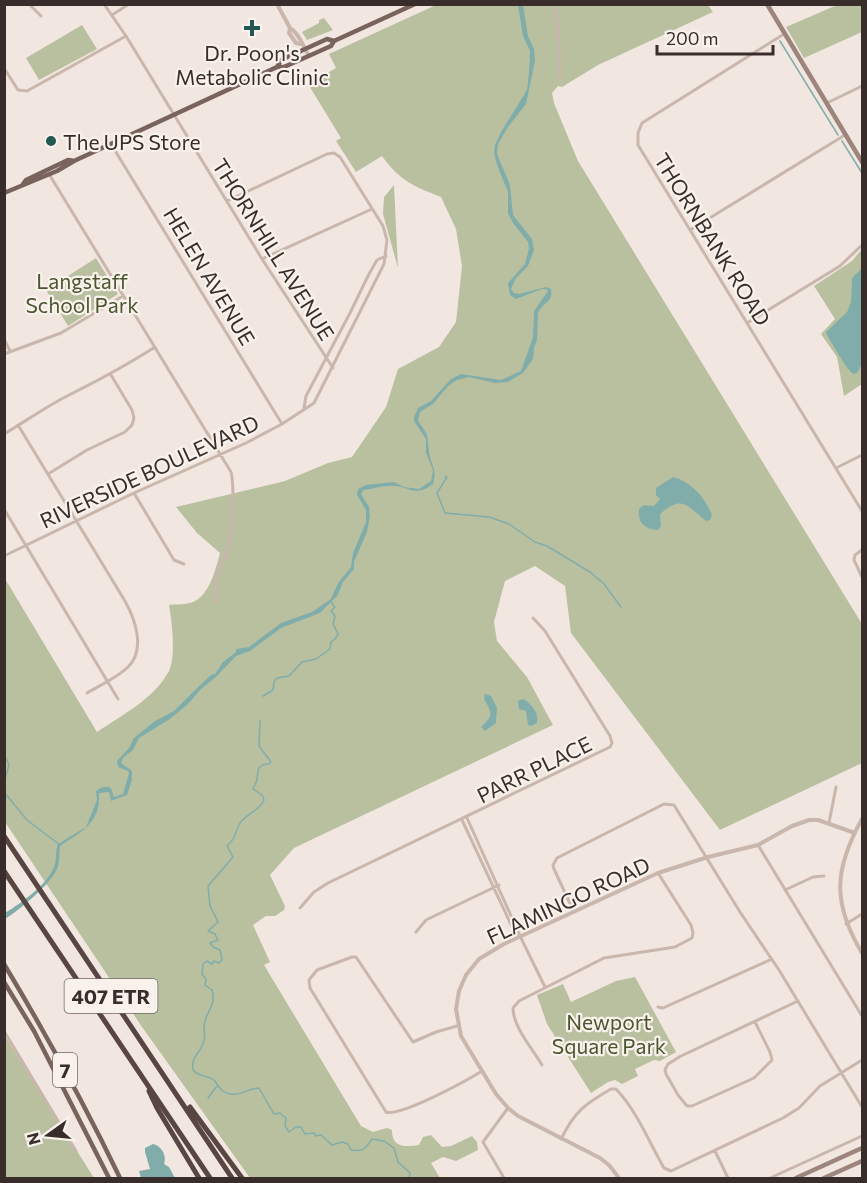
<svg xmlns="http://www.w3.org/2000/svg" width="867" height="1183" font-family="Commissioner,sans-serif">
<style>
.green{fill:#b9c0a0}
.water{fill:#80adaa}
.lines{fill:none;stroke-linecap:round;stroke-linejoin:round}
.stream{stroke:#80adaa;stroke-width:1.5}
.minor{stroke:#c9b6ac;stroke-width:3}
.tertiary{stroke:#c9b6ac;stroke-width:4}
.secondary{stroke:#9d857d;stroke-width:4.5}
.primary{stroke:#79635d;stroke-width:4.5}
.motorway{stroke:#584642;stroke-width:5}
.poi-dot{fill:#225754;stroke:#f9f2ec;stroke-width:2}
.labels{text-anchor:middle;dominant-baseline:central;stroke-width:4.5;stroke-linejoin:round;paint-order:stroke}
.shield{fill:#f9f2ec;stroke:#726864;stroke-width:1.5}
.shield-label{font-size:20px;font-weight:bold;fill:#382d2a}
.poi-label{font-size:21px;fill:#382d2a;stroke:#f9f2ec}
.street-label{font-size:21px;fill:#382d2a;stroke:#f9f2ec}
.park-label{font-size:21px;fill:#4b5530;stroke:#f9f2ec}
</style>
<rect width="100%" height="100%" fill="#f2e7e0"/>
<path class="green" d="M436 5H708L713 12 598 65 562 87 558 86 552 93 554 103 578 161 862 624V763L720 830 571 633 565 586 535 566 505 581 494 622 497 641 527 677 553 725 294 848 270 875 285 906 284 910 275 916H266L253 925 270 962 264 965 361 1126 373 1132 387 1128 392 1130C392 1148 405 1147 419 1145L423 1137 431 1135 442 1147 451 1146 472 1136 477 1142 478 1150 456 1161 443 1157 431 1163 440 1178H250L142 1027 5 822 4 577 97 732C122 715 154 699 169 671 176 656 172 622 169 605 176 604 186 605 193 602 210 595 216 568 220 553L197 533 176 507 285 481 328 463 352 457 386 407 398 369 439 347 456 322 462 266 456 229 441 197C413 186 400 181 382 156L356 172 336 141 341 138 308 84 336 68 329 54Z
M837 5H862V32L804 58 786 27Z
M324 18 333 30 307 40 302 32 319 23V20Z
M82 25 97 49 39 80 26 58Z
M394 185 398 268 383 214 384 197Z
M862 249V384L844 396 837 357 821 334 835 319 814 286 852 261Z
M96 258 118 294 68 326 46 290Z
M635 977 676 1052 660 1061 654 1060 635 1069 638 1076 622 1084 615 1080 608 1082 591 1093 547 1024 537 995 563 984 571 1002 616 981Z
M5 1036 94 1178H5Z"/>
<path class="water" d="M518 5H523L528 36 534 49 535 61 526 104 508 127 498 144 497 154 510 185 513 215 532 239 534 250 528 266 516 278 511 289 514 293 519 294 546 287 551 289C554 302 542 303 538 313L537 340 534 348 533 359 523 373 508 382 495 383 469 377 457 380 448 386 433 404 420 412 418 421C429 436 427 434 429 451 430 465 438 468 433 484 413 499 408 484 388 486 380 486 372 489 364 490L361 494 369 507 370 516 367 532 354 562V569L343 582 338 595 320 613 281 628 250 651 236 656 216 677 201 689 188 704 170 719 139 738 133 750 123 758 121 763 132 771V780L127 795 111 801 109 792 99 793C101 822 83 831 60 846 59 853 60 862 57 869 51 884 18 911 5 919V913C21 903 47 885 54 867 57 860 55 851 58 844L86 827 97 800 96 791C100 788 106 785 111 788L114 797 123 794 129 773 128 771 118 767 117 761 129 748 134 738 155 721 174 711 197 688 211 675 215 674 223 662 236 652V649L249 647 281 623 312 612 331 599 338 583 351 567 353 553 366 522V510L357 495 358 489 366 485 394 482 404 487 419 489 431 481 433 470 426 453V439L414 421V417L418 408 431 401 451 379 461 374 501 380 521 371 533 337 534 311 548 291 545 289H542L516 299 510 295 508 283 525 264 529 248 528 242 513 223 508 213V192L497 165 494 153 495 145 501 132 527 90 529 74 530 51 523 36Z
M862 268V364L857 373 853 374C848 371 828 338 826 332L847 312 851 302 852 278Z
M673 477C691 482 705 497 712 515L710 520 706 521C687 506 683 494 660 514L661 526 658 530C645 530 637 522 639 509L644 505 654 506 660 499 656 495V488Z
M485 694 491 696 497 708 496 723 485 731 481 727C494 715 492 713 484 699Z
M523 699C532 704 539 713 537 723L531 726 528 725 526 711 519 709 518 701Z
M153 1144C162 1146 167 1156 164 1164L169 1167 175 1178H141L139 1171 150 1169 145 1152V1148Z"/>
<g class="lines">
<path class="stream" d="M780 41 838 135
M842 141 862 173
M445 477H447L437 493 445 513 489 517 509 524 535 542 547 546 590 572 604 584 621 607
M263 696 273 690 274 682 277 678 289 676 302 662 316 659 330 649 331 642 335 639 338 634 333 624 335 616 331 611 335 607 331 602
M260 721 259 746 271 762 269 764C257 764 258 771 257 780 256 783 254 786 253 789L262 795 264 800C259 812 244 814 239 825 234 834 237 837 227 846L233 857 208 886 210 906 218 922 208 931 215 934 218 940 210 943 213 947 220 950 222 960 219 963 214 961 212 964 207 961 203 964 202 974 206 979 205 985 212 990C216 1005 208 1009 205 1021 202 1029 207 1035 203 1044 199 1054 191 1057 193 1070 199 1077 207 1075 214 1080 217 1084 219 1088 223 1091 236 1100 247 1088 259 1088L274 1114 280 1113 286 1118 285 1126 289 1132 296 1127H301L305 1134 314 1133 316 1136 321 1135 332 1145 342 1142 348 1144 351 1150C364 1152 366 1148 372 1139L384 1141 394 1148 398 1162 410 1173 409 1178
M4 754 9 765 4 783
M4 792 27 820 60 845
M208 1098 217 1086"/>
<path class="minor" d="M29 4 41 16
M104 4 126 36 262 259 333 368
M554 4 559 38 560 78
M112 15 129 4
M784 34 642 123 638 133V145L862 511
M4 68 18 90 27 91 126 36
M827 103 862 86
M111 144 282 424
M49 174 231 472C235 488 232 532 228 548 220 574 212 572 216 603
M690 230 845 135
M262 259 372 209
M747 323 840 266 862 245
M4 339 10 351
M4 354 61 333 123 296
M304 408 306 396 350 313 369 274 377 260 386 256
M18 425 125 601C135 619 146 650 128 667 117 678 100 685 87 693
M4 434C26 421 47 406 69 395 99 380 127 365 155 347
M836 468 862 455
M48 474 87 450 125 432 132 425 134 418 132 410 111 375
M134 493 174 560 184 564
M4 509 118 699
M862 550 855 555 854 560 862 577
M4 556 134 493 246 443 282 424 314 403 384 264 387 240 383 226 340 157 334 153 327 154 227 201
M467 818 521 938 545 987
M462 820 514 931 519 936
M829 823 836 787
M758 845 862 1016
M785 890 813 877 824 876
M300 908 314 892 328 883 610 747 612 743 610 736 545 631 533 618
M574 912 554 869 553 865 557 858 664 804 674 805 740 912 779 970 862 1107
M846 924 862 914
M416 932 426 920 499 885
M658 1007 663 1008 772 959
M755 1022 770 1052 772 1060 754 1078 692 1106H687L678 1095 666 1074 665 1070 668 1064 681 1056 798 1001
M457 1026 436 1032 413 1042 356 957H352L317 970 309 980 310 988 386 1112C400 1117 466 1081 482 1071
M4 1031 76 1151
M542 1065C532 1048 513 1027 513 1008L519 1001 604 958 675 947 692 938 693 933 691 925 658 873
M561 1139C575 1111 585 1104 611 1089H616C637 1111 649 1142 664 1168L671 1171 783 1118 799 1108 820 1086 862 1060
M715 1151 728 1178
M504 1178 483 1142 508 1108
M770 1178 862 1136"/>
<path class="tertiary" d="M277 4 290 28C300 34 303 47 309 56
M290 28 289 33 296 43 301 44
M862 819C834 869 832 903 862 953
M619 1178 609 1165 600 1158 518 1116 508 1108 496 1094 461 1036 456 1009 459 991 466 975 479 959 504 944 658 873 708 857 758 845 792 826 809 820H818L855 833"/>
<path class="secondary" d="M767 4 862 162
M796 1178 862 1148
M824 1178 862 1161"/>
<path class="primary" d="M277 67 281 60 327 39 334 41
M23 184 26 180 68 160 74 161
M4 193 57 171 74 161 277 67H284L331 46 334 41 415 4
M4 964C46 1034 85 1105 120 1178
M4 982 34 1031 109 1178"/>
<path class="motorway" d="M4 836 232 1178
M4 871 210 1178
M149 1091 157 1108 199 1178
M190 1107 242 1178"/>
</g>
<g class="poi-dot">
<path d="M249 19h6v6h6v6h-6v6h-6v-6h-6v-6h6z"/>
<circle cx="51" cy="141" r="6"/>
</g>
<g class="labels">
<g class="shield">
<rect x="64.5" y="979" width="93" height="34" rx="4.5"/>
<rect x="53" y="1053" width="24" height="34" rx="4.5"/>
</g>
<g class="shield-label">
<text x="111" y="996">407 ETR</text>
<text x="65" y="1070">7</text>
</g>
<g class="poi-label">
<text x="252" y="52">Dr. Poon's<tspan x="252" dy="24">Metabolic Clinic</tspan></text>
<text x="63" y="141" text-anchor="start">The UPS Store</text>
</g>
<g class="street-label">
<text transform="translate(713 239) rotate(58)">THORNBANK ROAD</text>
<text transform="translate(274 249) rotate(58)">THORNHILL AVENUE</text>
<text transform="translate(210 276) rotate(59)">HELEN AVENUE</text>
<text transform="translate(149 471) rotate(-25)">RIVERSIDE BOULEVARD</text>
<text transform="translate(534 769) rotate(-26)">PARR PLACE</text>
<text transform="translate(568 900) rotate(-25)">FLAMINGO ROAD</text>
</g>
<g class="park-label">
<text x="82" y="280">Langstaff<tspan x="82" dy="24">School Park</tspan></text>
<text x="609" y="1021">Newport<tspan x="609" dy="24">Square Park</tspan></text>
</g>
</g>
<rect width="867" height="1183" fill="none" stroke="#382d2a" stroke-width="12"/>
<g transform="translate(48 1135) rotate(255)" stroke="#f9f2ec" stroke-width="4.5" paint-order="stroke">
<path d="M0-4.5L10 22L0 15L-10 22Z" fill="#382d2a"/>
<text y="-9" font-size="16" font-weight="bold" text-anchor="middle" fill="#382d2a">N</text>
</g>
<path d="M657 45v9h116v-9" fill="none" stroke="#382d2a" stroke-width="3"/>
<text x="666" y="45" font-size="18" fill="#382d2a" stroke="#f9f2ec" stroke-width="4.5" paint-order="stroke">200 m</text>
</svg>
